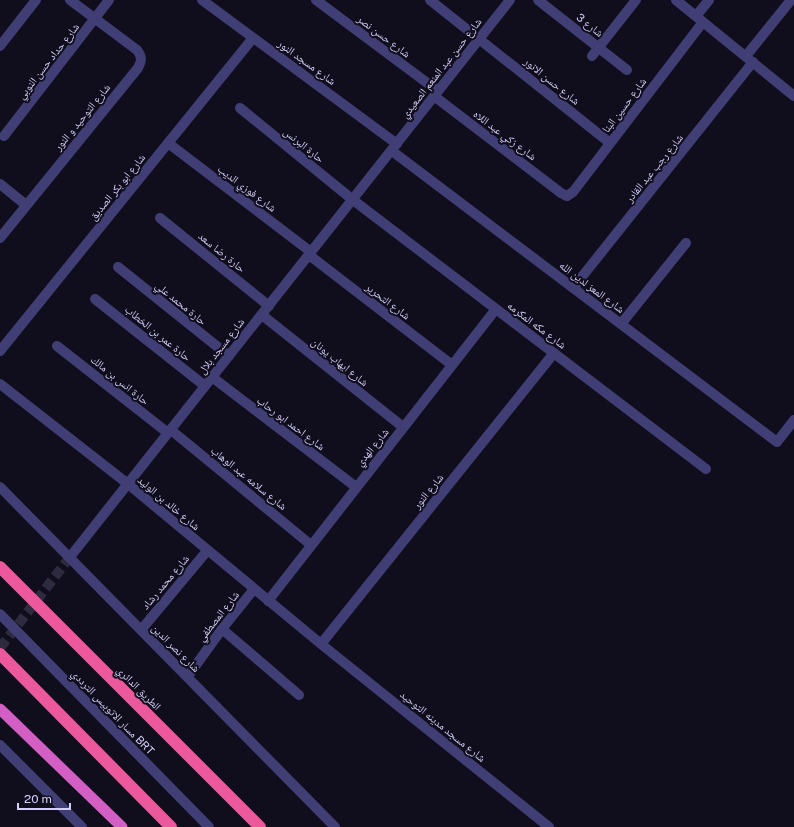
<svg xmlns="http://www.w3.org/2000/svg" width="794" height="827" font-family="'Public Sans','Noto Naskh Arabic',sans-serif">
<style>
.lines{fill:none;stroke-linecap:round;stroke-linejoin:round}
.minor-tunnel{stroke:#2d2b3d;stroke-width:10;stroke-dasharray:10 5;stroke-linecap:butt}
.service{stroke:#413e76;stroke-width:10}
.minor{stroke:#413e76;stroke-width:10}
.trunk{stroke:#d35ec4;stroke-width:11}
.motorway{stroke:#eb589c;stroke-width:12}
.labels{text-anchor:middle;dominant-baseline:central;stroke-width:4;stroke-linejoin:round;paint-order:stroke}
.street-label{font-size:11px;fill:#d4cff9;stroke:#100e1c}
</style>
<rect width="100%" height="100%" fill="#100e1c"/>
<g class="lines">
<path class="minor-tunnel" d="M0 648 70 557"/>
<path class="service" d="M0 614 209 827"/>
<path class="minor" d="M202 0 397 144
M316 0 438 91
M430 0 610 143
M538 0 627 70
M676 0 794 96
M696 16 709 0
M0 46 36 0
M592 56 636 0
M746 56 791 0
M434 96 561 193 567 196 573 192 703 22
M240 108 353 200 706 469
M4 136 109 0
M168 143 311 252
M392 151 777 442 794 420
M0 184 26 205
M160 218 269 306
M0 238 138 68C142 60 142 57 137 50L70 0
M309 255 452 365
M118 267 229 356
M573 288 753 62
M95 299 205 386
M262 315 403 427
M621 324 686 243
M57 346 168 433
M0 351 253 38
M212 377 356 487
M0 384 128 484 321 644 549 827
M171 430 311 545
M0 487 335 827
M70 557 510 0
M268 601 496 309
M222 629 299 695
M141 630 207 551
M321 644 554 353
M188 676 222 629 254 589
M0 745 82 827"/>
<path class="trunk" d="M0 709 122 827"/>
<path class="motorway" d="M0 567 260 827
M0 654 171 827"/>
</g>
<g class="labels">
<g class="street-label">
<text transform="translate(590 25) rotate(38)">شارع 3</text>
<text transform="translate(384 36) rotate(37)">شارع حسن نصر</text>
<text transform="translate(48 61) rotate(-52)">شارع حداد حسن النوبي</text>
<text transform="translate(307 62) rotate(36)">شارع مسجد النور</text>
<text transform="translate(441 68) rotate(-52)">شارع حسن عبد المنعم الصعيدي</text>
<text transform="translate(552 81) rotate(39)">شارع حسن الانور</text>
<text transform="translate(624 105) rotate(-53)">شارع حسين البنا</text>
<text transform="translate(82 117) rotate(-51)">شارع التوحيد و النور</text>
<text transform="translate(505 135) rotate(37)">شارع زكي عبد اللاه</text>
<text transform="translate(304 145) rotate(39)">حارة البرنس</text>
<text transform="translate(654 168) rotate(-51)">شارع رجب عبد القادر</text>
<text transform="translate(117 187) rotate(-51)">شارع ابو بكر الصديق</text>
<text transform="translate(247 188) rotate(37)">شارع فوزي الديب</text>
<text transform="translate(222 252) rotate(39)">حارة رضا سعد</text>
<text transform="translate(592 287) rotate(37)">شارع المعز لدين الله</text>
<text transform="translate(388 301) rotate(37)">شارع التحرير</text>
<text transform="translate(181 303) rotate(39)">حارة محمد علي</text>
<text transform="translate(537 325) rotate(37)">شارع مكه المكرمه</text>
<text transform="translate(158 333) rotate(39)">حارة عمر بن الخطاب</text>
<text transform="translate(221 346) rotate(-52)">شارع مسجد بلال</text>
<text transform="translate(340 362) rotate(39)">شارع ايهاب يونان</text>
<text transform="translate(120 380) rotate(39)">حارة انس بن مالك</text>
<text transform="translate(291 423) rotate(37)">شارع احمد ابو رحاب</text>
<text transform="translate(372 447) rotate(-51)">شارع الهدي</text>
<text transform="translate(249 478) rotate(39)">شارع سلامه عبد الوهاب</text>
<text transform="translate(428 491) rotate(-51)">شارع النور</text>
<text transform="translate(169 503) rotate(40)">شارع خالد بن الوليد</text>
<text transform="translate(165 582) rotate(-50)">شارع محمد رشاد</text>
<text transform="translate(218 616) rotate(-52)">شارع المصطفي</text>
<text transform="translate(176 648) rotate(45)">شارع نصر الدين</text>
<text transform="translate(139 688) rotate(45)">الطريق الدائري</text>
<text transform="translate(113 712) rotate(46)">مسار الاتوبيس الترددي BRT</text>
<text transform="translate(443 726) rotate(39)">شارع مسجد مدينه التوحيد</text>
</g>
</g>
<path d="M18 803v6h52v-6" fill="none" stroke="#d4cff9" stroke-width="2"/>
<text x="24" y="803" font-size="12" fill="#d4cff9" stroke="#100e1c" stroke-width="3" paint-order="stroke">20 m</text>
</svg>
